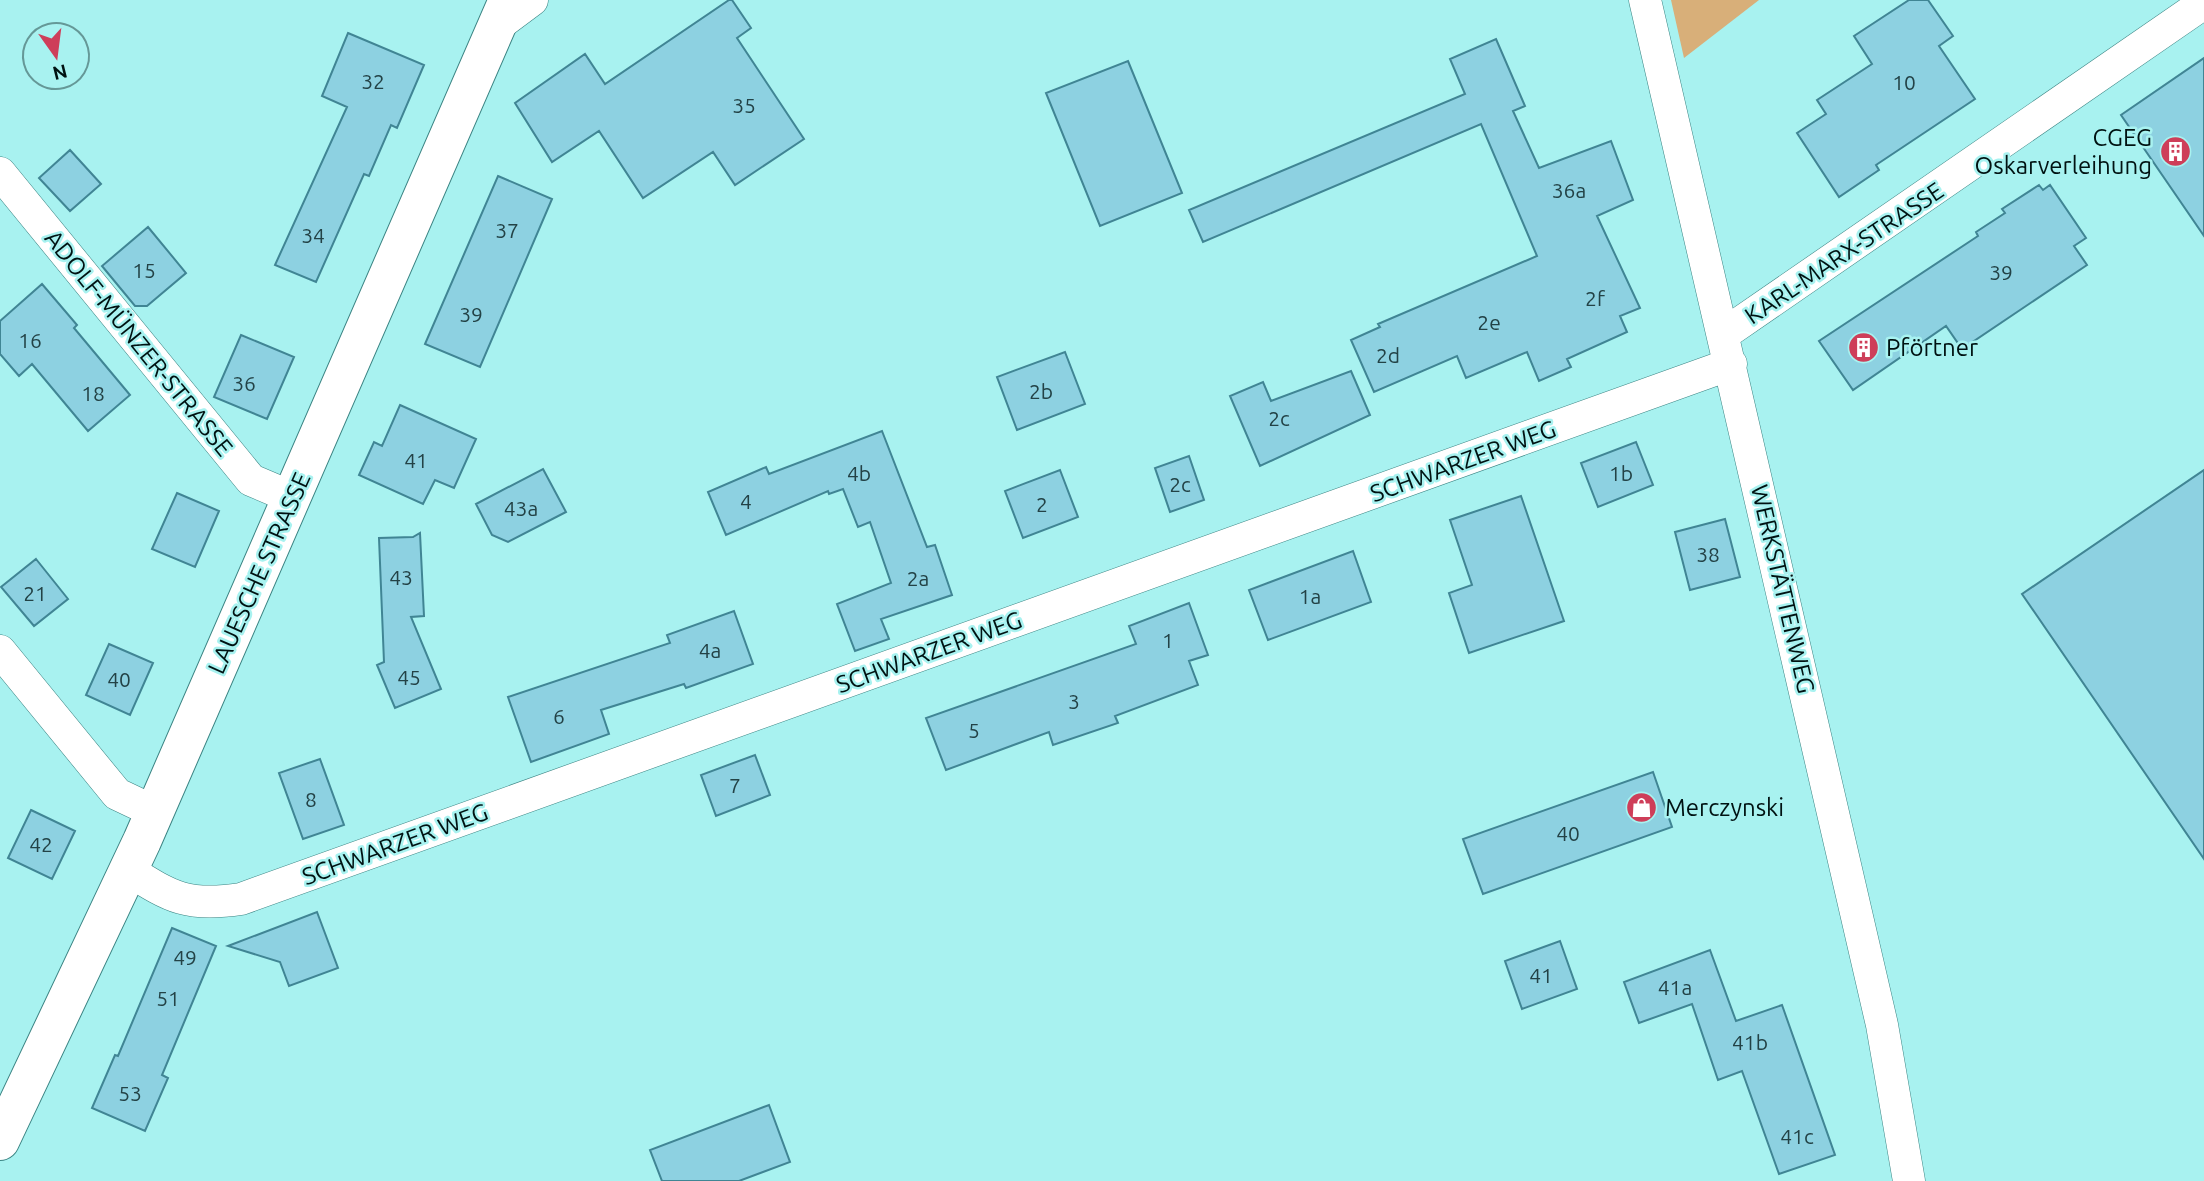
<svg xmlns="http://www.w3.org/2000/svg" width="2204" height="1181" font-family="Ubuntu,sans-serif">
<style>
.green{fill:#d8af79}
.building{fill:#8dd1e1;stroke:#408594;stroke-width:2}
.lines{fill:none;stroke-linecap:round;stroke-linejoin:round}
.street-casing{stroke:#3b8483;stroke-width:33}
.secondary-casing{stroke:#3b8483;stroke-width:40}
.street{stroke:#fff;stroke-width:32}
.secondary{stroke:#fff;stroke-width:38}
.labels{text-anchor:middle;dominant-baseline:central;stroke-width:5;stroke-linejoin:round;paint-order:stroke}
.number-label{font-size:21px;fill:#234246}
.poi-label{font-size:24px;fill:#001212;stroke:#a8f2f0;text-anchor:start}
.street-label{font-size:24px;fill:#001212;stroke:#a8f2f0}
</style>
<rect width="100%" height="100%" fill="#a8f2f0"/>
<path class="green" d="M1671 0H1759L1684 58Z"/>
<path class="building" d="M729 0H732L751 28 737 38 804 139 735 185 713 152 643 198 599 131 552 162 515 103 585 54 605 84Z
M1909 0H1928L1953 36 1939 46 1975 99 1876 165 1879 170 1839 197 1797 133 1826 114 1817 100 1872 64 1854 36Z
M348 33 424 65 397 128 391 125 369 176 364 174 316 282 275 265 347 107 322 96Z
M1496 39 1525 106 1513 111 1539 168 1611 141 1633 200 1597 216 1640 308 1620 316 1627 332 1567 359 1571 367 1539 381 1527 352 1466 378 1457 356 1374 392 1351 340 1380 327 1378 324 1537 256 1481 124 1203 242 1189 210 1465 94 1450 59Z
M2204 58V236L2121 115Z
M1128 61 1182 193 1100 226 1046 93Z
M70 150 101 184 70 211 39 178Z
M498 176 552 199 480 367 425 344Z
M2039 185 2043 190 2050 185 2086 238 2074 246 2087 265 1962 349 1946 326 1853 390 1819 341 1978 236 1976 232 2005 213 2002 209Z
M148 227 186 273 147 306H135L102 266Z
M42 284 77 325 74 328 130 395 88 431 32 364 19 376 0 354V321Z
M241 335 294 357 267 419 214 397Z
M1065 352 1085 404 1017 430 997 377Z
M1351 371 1370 415 1260 466 1230 396 1263 382 1271 401Z
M400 405 476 439 454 488 435 480 423 504 359 475 374 442 382 446Z
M882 431 927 547 935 545 952 595 881 619 889 639 855 651 837 604 891 583 870 522 858 527 843 489 829 494 828 491 726 535 708 492 766 467 769 474Z
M1636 442 1653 485 1598 507 1581 463Z
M1189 456 1204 500 1170 512 1155 468Z
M543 469 566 512 508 542 492 535 476 504Z
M1060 470 1078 517 1023 538 1005 491Z
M2204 470V859L2022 594Z
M177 493 219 511 195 567 152 549Z
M1521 496 1564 621 1469 653 1449 593 1472 585 1450 520Z
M1725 519 1740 577 1690 590 1675 532Z
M420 533 424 616 411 617 441 689 395 708 377 665 384 662 379 538 413 537Z
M1353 551 1371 602 1268 640 1249 590Z
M36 559 68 599 34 626 1 587Z
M1189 603 1208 655 1189 661 1198 685 1115 716 1118 723 1053 745 1049 732 946 770 926 718 1136 644 1129 626Z
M734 611 753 664 686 688 684 684 601 710 609 734 531 762 508 697 670 643 667 635Z
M109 644 153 663 130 715 86 695Z
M755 755 770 795 716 816 701 775Z
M320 759 344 825 303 839 279 773Z
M1653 772 1672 827 1483 894 1463 839Z
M31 810 75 831 52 879 8 858Z
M317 912 338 968 289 986 280 962 228 946Z
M172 928 216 946 162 1075 168 1078 145 1131 92 1108 115 1055 118 1056Z
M1560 941 1577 989 1522 1009 1505 961Z
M1710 950 1736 1021 1782 1005 1835 1155 1779 1174 1742 1071 1718 1080 1692 1004 1639 1023 1624 982Z
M769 1105 790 1162 739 1181H662L650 1150Z"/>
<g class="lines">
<defs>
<path id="street" d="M1645 0 1882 1025 1909 1181
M497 26 532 0
M0 173 251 480 291 497
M1724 334 2204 3
M0 651 117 794 155 812
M128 870C172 898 188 907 241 899L1731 364"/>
<path id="secondary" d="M0 1141 142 841 508 0"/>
</defs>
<use href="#street" class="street-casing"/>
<use href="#secondary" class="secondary-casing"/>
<use href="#street" class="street"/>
<use href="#secondary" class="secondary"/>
</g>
<defs>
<symbol id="building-disc" viewBox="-11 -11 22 22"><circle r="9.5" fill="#ce3e59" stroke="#a8f2f0"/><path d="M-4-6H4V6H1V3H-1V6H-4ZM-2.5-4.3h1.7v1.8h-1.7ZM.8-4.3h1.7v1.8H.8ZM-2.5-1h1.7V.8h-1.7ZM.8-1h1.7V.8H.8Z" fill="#fff"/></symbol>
<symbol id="shop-disc" viewBox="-11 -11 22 22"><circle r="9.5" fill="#ce3e59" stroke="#a8f2f0"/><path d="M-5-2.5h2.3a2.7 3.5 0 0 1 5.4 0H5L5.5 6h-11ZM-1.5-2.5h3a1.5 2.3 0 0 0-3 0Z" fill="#fff"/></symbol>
</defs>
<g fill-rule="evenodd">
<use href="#building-disc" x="2158" y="134" width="35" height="35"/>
<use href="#building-disc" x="1846" y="330" width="35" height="35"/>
<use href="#shop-disc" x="1624" y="790" width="35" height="35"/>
</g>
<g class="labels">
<g class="number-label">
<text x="373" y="81">32</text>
<text x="1904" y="82">10</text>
<text x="744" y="105">35</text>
<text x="1569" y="190">36a</text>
<text x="507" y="230">37</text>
<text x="313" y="235">34</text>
<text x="144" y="270">15</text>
<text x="2001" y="272">39</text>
<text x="1595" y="298">2f</text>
<text x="471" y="314">39</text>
<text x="1489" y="322">2e</text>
<text x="30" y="340">16</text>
<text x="1388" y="355">2d</text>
<text x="244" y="383">36</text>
<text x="1041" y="391">2b</text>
<text x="93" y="393">18</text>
<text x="1279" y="418">2c</text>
<text x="416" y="460">41</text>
<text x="859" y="473">4b</text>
<text x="1621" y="473">1b</text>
<text x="1180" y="484">2c</text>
<text x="746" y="501">4</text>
<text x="1042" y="504">2</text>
<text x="521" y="508">43a</text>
<text x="1708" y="554">38</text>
<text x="401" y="577">43</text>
<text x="918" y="578">2a</text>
<text x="35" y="593">21</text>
<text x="1310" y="596">1a</text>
<text x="1168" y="640">1</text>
<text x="710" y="650">4a</text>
<text x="409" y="677">45</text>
<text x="119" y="679">40</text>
<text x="1074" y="701">3</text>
<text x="559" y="716">6</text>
<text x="974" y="730">5</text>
<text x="735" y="785">7</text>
<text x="311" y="799">8</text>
<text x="1568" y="833">40</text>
<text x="41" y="844">42</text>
<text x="185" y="957">49</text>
<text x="1541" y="975">41</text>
<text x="1675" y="987">41a</text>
<text x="168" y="998">51</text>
<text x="1750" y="1042">41b</text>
<text x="130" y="1093">53</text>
<text x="1797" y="1136">41c</text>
</g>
<g class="poi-label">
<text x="2152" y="137" text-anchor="end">CGEG<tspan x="2152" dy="28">Oskarverleihung</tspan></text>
<text x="1886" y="347">Pförtner</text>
<text x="1665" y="807">Merczynski</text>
</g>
<g class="street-label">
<text transform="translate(1844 253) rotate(-34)">KARL-MARX-STRASSE</text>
<text transform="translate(139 343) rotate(51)">ADOLF-MÜNZER-STRASSE</text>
<text transform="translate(1463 461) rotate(-20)">SCHWARZER WEG</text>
<text transform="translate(259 573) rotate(-66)">LAUESCHE STRASSE</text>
<text transform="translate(1783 589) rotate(77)">WERKSTÄTTENWEG</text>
<text transform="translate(929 652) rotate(-20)">SCHWARZER WEG</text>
<text transform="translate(395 844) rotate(-20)">SCHWARZER WEG</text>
</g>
</g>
<g transform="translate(56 56) rotate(166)"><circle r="33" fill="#a8f2f0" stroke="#659897" stroke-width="2"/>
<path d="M0-5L12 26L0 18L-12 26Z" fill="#ce3e59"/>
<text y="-10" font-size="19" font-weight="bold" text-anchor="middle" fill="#001212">N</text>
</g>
</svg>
